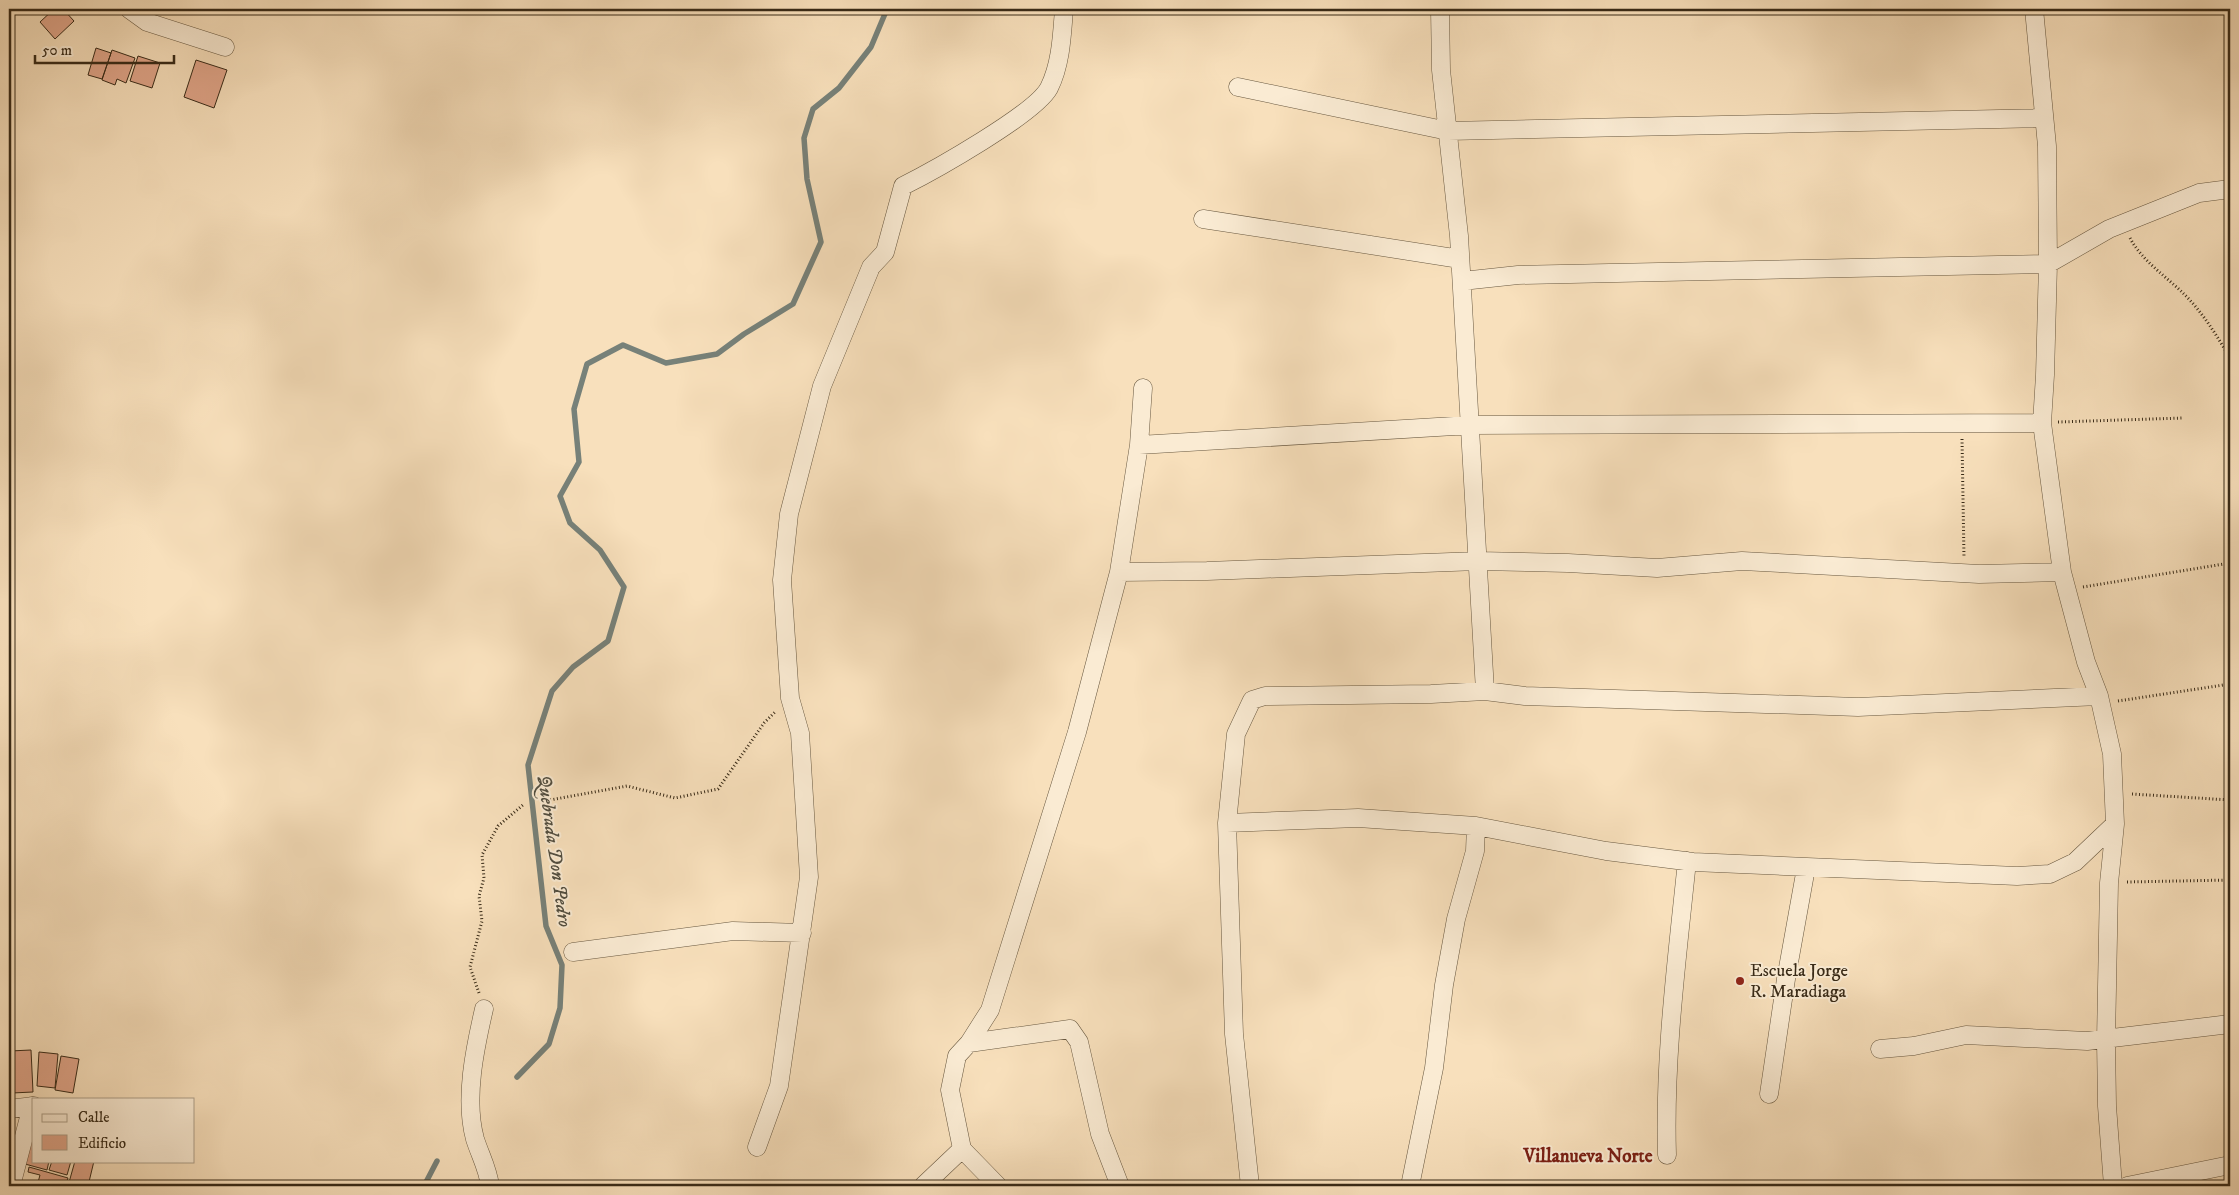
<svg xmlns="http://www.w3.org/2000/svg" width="2239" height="1195" font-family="'IM FELL DW Pica',serif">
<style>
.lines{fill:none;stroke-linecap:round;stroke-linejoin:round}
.stream{stroke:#778179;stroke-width:5.5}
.building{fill:#e0a589;stroke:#382a17}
.street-casing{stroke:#685840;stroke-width:19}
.path{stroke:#382a17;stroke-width:3;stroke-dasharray:1 2.5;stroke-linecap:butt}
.street{stroke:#faebd3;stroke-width:18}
.poi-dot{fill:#8f2418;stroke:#faebd3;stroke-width:2}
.labels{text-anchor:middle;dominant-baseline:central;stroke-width:4;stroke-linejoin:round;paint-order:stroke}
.poi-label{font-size:18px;fill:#382a17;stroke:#faebd3;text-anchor:start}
.water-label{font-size:19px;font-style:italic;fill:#524e40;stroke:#faebd3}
.neighbourhood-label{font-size:19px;font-weight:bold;fill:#7a1f14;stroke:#faebd3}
</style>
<rect width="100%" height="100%" fill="#f8e0bc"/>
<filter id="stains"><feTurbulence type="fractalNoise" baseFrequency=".004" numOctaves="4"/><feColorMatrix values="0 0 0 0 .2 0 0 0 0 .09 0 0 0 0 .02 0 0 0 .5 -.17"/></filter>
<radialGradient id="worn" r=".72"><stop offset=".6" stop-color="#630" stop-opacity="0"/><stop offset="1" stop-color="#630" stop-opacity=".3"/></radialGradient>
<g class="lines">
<path class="stream" d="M517 1077 549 1044 560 1008 562 965 546 926 528 765 552 691 573 667 608 641 624 587 600 550 570 523 560 496 579 462 574 409 587 364 623 345 666 363 717 354 744 334 793 304 821 242 807 179 804 138 813 109 839 88 871 47 887 9
M424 1186 437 1161"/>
</g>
<path class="building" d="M54 9H63L74 21 55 39 40 22Z
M96 48 111 53 102 79 88 75Z
M112 50 135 58 126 83 117 79 115 85 102 80Z
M138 56 160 63 152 88 130 81Z
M196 60 227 70 214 108 184 97Z
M31 1050 33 1092 12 1093 10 1051Z
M39 1052 58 1054 55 1088 37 1086Z
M61 1056 79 1059 73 1093 55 1090Z
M32 1138H34V1161H49L47 1170 25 1164Z
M52 1161H71L67 1175 49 1170Z
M75 1161H94L88 1186H68Z
M29 1167 68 1178 65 1186H37L40 1175 28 1172Z"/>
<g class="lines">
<defs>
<path id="street" d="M129 9 147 22 225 47
M1440 9 1441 70 1459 236 1485 691
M2034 9 2047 146 2048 264 2045 375 2042 423 2062 572 2086 662 2099 696 2112 754 2115 824 2109 883 2106 1040 2107 1106 2113 1186
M1238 87 1448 131 2044 118
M1203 219 1460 259
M1462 281 1518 275 2048 264 2109 229 2199 193 2230 189
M1139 445 1471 425 2042 423
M1119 572 1207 571 1478 561 1568 563 1657 568 1742 561 1979 574 2062 572
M1227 823 1358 818 1476 826 1606 851 1693 862 2017 876 2050 874 2075 862 2115 824
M573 952 733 931 802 933
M484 1009C475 1048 464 1099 475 1139 480 1155 488 1169 490 1186
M969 1043 1070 1029 1079 1042 1100 1134 1120 1186
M1880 1049 1914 1046 1966 1035 2087 1041 2230 1024
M1769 1094 1786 979 1806 868
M9 1109 34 1106
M757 1147 779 1086 809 877 800 733 790 698 782 580 789 514 822 386 871 267 885 252 903 186C933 171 1035 114 1049 88 1061 64 1062 35 1064 9
M1667 1155C1664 1057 1677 959 1687 861
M11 1186 32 1106
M923 1186 962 1149
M998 1186 962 1149 950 1090 957 1056 969 1043 990 1010 1077 732 1119 572 1139 445 1143 388
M1250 1186 1234 1034 1227 823 1236 734 1252 700 1265 696 1431 694 1485 691 1525 696 1858 707 2099 696
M1410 1186 1434 1068 1444 985 1456 919 1475 851 1476 826
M2127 1186 2230 1165"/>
</defs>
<use href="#street" class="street-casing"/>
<path class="path" d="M2130 238C2142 261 2167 277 2185 295 2203 313 2217 336 2230 358
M2058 422 2183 418
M1962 439 1964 558
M2083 587 2230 563
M2118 701 2230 684
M2132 794 2230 800
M550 800 627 786 675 798 718 789 764 723 775 712
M2127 882 2230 880
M479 993 470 967 482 921 479 896 484 878 482 855 498 826 524 804"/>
<use href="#street" class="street"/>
</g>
<circle class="poi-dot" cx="1740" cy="981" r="5"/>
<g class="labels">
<g class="poi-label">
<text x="1750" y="971">Escuela Jorge<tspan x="1750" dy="21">R. Maradiaga</tspan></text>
</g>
<g class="water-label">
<text transform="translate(554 851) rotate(82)">Quebrada Don Pedro</text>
</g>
<g class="neighbourhood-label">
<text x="1588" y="1156">Villanueva Norte</text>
</g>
</g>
<rect width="2239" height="1195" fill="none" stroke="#f8e0bc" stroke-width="30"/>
<rect x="10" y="10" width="2219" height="1175" fill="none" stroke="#382a17" stroke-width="2.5"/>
<rect x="15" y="15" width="2209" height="1165" fill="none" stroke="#382a17"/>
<rect x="32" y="1098" width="162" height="65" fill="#faebd3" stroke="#ac9e88"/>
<rect x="42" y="1114" width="25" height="8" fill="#faebd3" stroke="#ac9e88"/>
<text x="78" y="1122" font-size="15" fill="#382a17">Calle</text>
<rect x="42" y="1135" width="25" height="15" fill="#e0a589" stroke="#ac9e88"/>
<text x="78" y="1148" font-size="15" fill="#382a17">Edificio</text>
<path d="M35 55v8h139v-8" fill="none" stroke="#382a17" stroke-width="2.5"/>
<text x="42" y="55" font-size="15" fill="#382a17" stroke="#faebd3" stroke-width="4" paint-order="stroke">50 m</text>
<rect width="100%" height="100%" filter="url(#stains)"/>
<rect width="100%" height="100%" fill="url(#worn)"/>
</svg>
